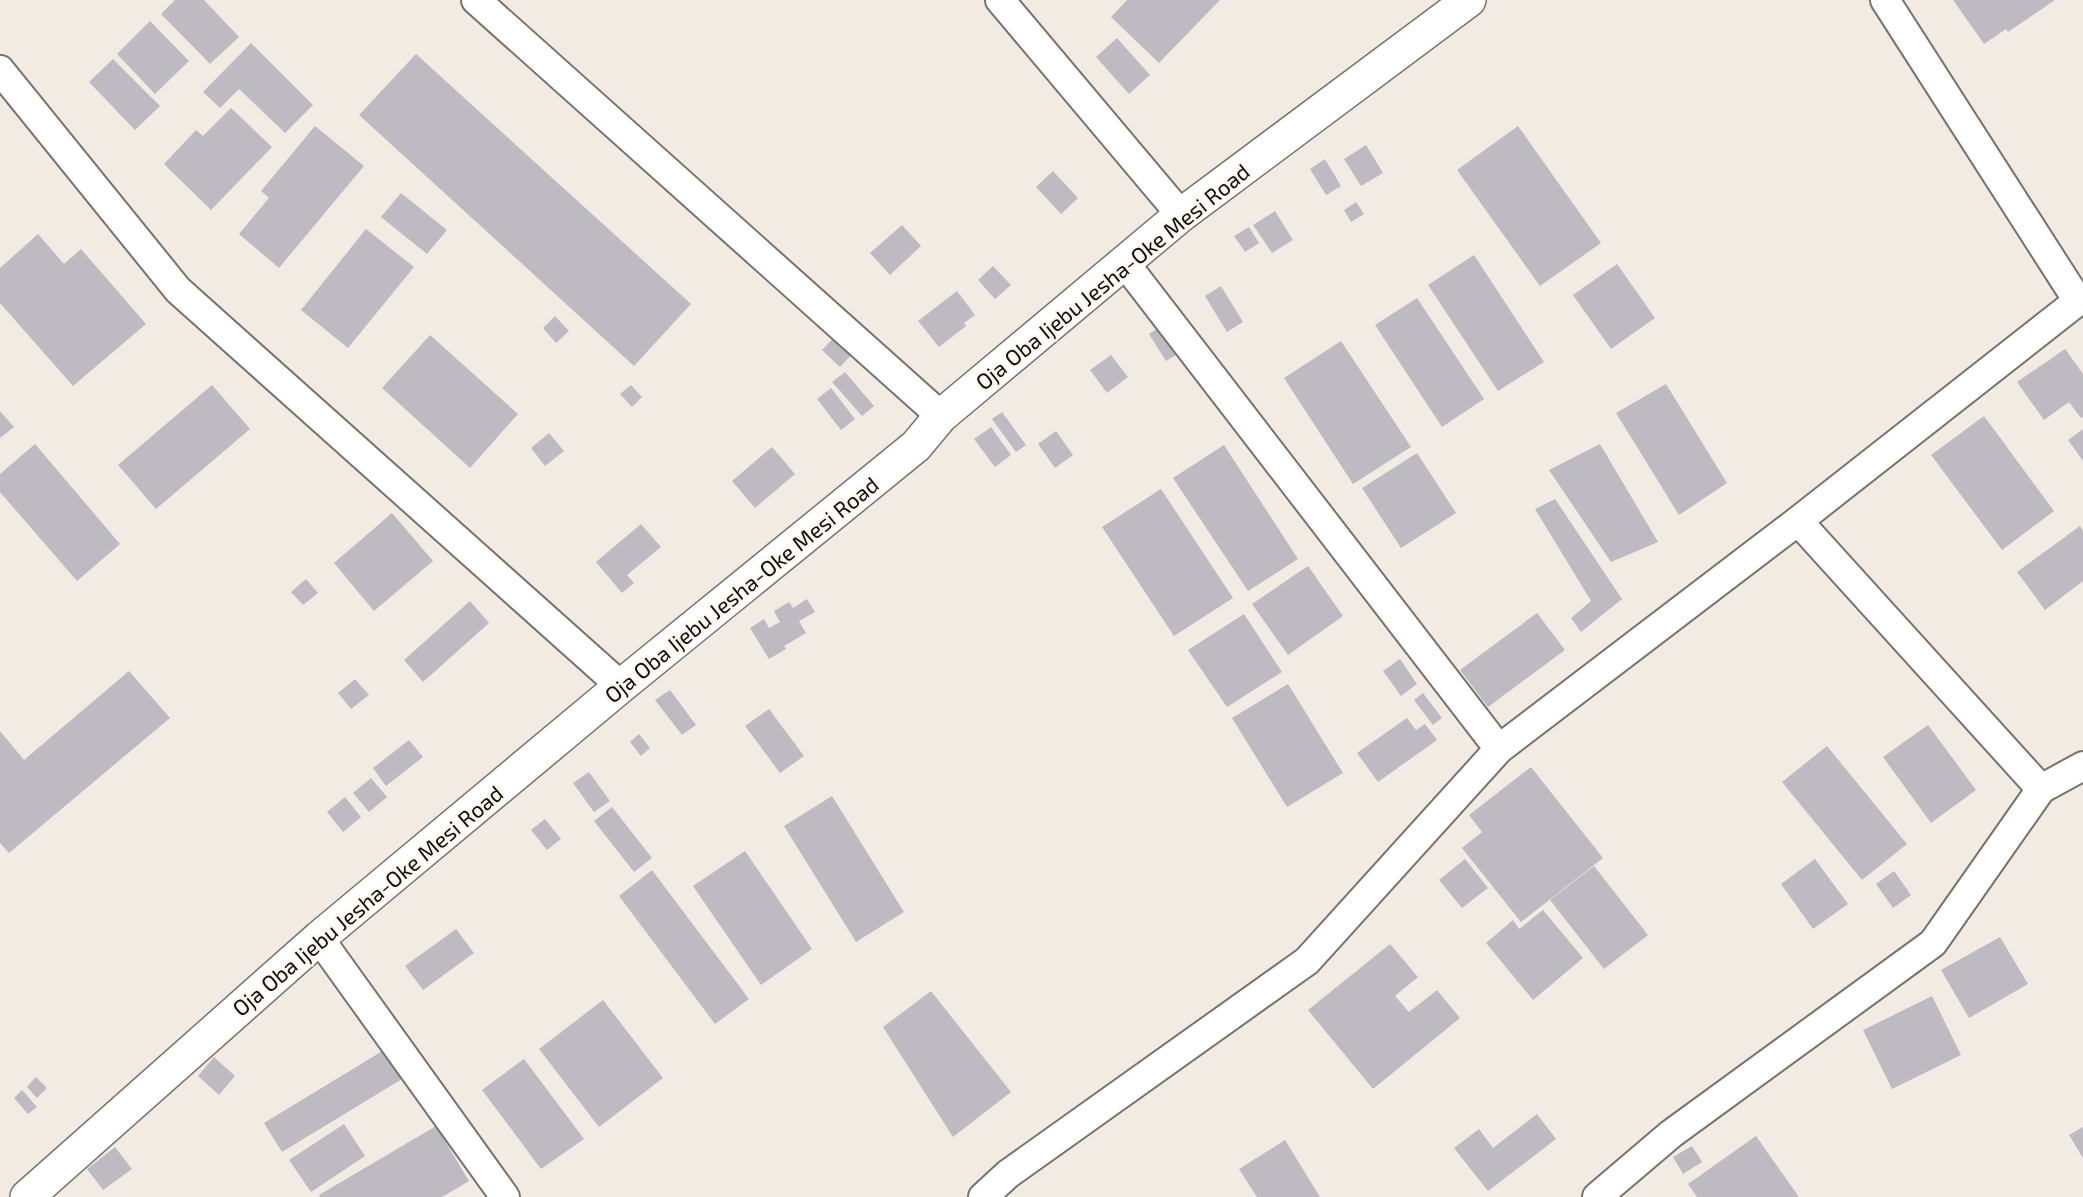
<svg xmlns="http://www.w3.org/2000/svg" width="2083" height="1197" font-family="'Exo 2',sans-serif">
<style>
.building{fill:#bebac2}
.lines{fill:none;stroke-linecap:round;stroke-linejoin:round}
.street-casing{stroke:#77726c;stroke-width:32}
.secondary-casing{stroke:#77726c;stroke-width:36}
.street{stroke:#fff;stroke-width:28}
.secondary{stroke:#fff;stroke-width:33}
.labels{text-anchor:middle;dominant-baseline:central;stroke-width:5;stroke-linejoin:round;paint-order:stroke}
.street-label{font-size:22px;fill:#100e0c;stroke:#fef8f1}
</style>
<rect width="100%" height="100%" fill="#f1ebe4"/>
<path class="building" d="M175 0H204L239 37 210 64 161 14Z
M1127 0H1220L1159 63 1111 17Z
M1953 0H2055L2008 32 2006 29 1984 44Z
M150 21 189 61 155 94 117 54Z
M1117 38 1150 75 1129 94 1096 57Z
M251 43 313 105 285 133 239 89 220 108 203 92Z
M416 54 691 304 634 366 359 115Z
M113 59 160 106 135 130 89 82Z
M231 108 272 147 211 210 164 164 196 130 203 136Z
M315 126 364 166 279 268 239 234 269 198 261 191Z
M1518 126 1601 243 1540 286 1457 170Z
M1366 145 1383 173 1361 186 1344 159Z
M1325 159 1341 186 1326 195 1310 169Z
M1053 171 1078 198 1061 214 1036 187Z
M401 193 447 230 427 254 381 217Z
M1356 202 1364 214 1351 222 1344 210Z
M1275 211 1293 240 1272 253 1253 225Z
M902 225 921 246 890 275 870 253Z
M1249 227 1259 243 1245 252 1234 236Z
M366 229 414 267 348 348 301 310Z
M38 234 64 264 81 249 146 324 73 386 0 303V268Z
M1474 255 1544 362 1498 391 1428 285Z
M1617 264 1655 318 1611 349 1573 295Z
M993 266 1011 285 995 299 978 280Z
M1221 286 1243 322 1227 332 1205 296Z
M957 291 975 315 964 323 966 326 939 347 918 321Z
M1417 298 1484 399 1442 427 1375 325Z
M555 316 569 331 556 343 543 328Z
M1161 326 1178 354 1166 361 1149 334Z
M837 334 855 351 840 367 822 350Z
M430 335 518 414 470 468 382 388Z
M1341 341 1411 447 1353 484 1284 378Z
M2065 349 2083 374V417L2081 418 2069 402 2044 420 2017 382Z
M1111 355 1128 377 1107 393 1090 370Z
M845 372 874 406 862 416 832 382Z
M1666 384 1727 483 1679 515 1616 413Z
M212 385 250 429 156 509 118 465Z
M631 385 642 397 632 407 620 394Z
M831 388 855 419 841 430 817 399Z
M0 411 14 427 0 438Z
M1002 412 1026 445 1016 452 992 419Z
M1984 416 2054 511 2002 550 1931 455Z
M991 427 1011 455 995 467 974 439Z
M2083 429V461L2068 440Z
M1056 431 1073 455 1055 468 1038 444Z
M549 433 564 451 545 466 531 448Z
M35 444 120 544 77 581 0 492V474Z
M1600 444 1658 542 1611 562 1549 470Z
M1224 445 1298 559 1248 591 1173 478Z
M772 447 795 474 755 508 732 481Z
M1417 453 1456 513 1401 548 1362 488Z
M1161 489 1233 598 1174 636 1102 527Z
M1555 499 1622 599 1581 632 1571 618 1591 601 1535 509Z
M392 513 433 561 374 611 334 563Z
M641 524 661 547 627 575 634 583 622 593 596 562Z
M2080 526 2083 531V581L2045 610 2017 572Z
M1308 566 1343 616 1288 655 1252 604Z
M306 579 318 593 303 605 291 592Z
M807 599 815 612 799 621 806 633 784 646 786 649 769 659 750 628 764 619 769 628 780 622 774 611 789 602 793 608Z
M470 601 489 623 423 682 404 660Z
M1537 613 1565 650 1488 707 1460 670Z
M1244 614 1282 672 1227 707 1188 650Z
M1400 659 1417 684 1401 696 1383 671Z
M129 671 170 718 9 853 0 843V731L24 760Z
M355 679 369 695 351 709 338 693Z
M1288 684 1343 773 1287 807 1232 718Z
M670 690 696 725 682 735 655 700Z
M1423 693 1442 718 1433 725 1414 700Z
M769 709 804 756 780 773 745 726Z
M1407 718 1416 730 1425 724 1437 740 1378 782 1357 753Z
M1928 725 1976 790 1931 823 1883 757Z
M639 734 650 748 641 756 630 742Z
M409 740 423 757 386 786 373 768Z
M1827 746 1907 844 1862 880 1782 782Z
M1531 767 1603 858 1521 922 1462 848 1482 832 1469 815Z
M589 772 610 801 594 812 573 783Z
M371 778 387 797 369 812 353 793Z
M832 796 904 912 856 942 784 826Z
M345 797 361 817 343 832 327 812Z
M612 807 652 858 634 872 594 821Z
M545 819 561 839 547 850 531 830Z
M745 851 812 949 761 985 693 886Z
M1465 859 1488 888 1462 908 1439 880Z
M1815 859 1848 904 1813 929 1781 884Z
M1594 866 1648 935 1604 969 1550 900Z
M652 870 749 999 715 1024 619 896Z
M1894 871 1911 895 1893 908 1876 884Z
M1543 910 1583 958 1533 1000 1486 943 1513 920 1519 929Z
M456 929 474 953 423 990 405 966Z
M2000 937 2028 984 1969 1018 1941 970Z
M1390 944 1418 977 1395 996 1409 1012 1437 990 1460 1018 1373 1089 1308 1010Z
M931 991 1011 1092 953 1137 883 1027Z
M1932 996 1961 1055 1892 1089 1863 1030Z
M603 1000 663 1078 599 1127 539 1049Z
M384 1050 402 1079 282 1152 264 1123Z
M214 1057 235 1076 219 1095 198 1076Z
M524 1059 584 1139 541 1169 482 1090Z
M36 1077 47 1088 37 1098 27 1087Z
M22 1090 37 1107 28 1114 14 1098Z
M1537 1114 1556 1139 1488 1191 1454 1148 1479 1129 1493 1148Z
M344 1124 365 1156 311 1192 289 1160Z
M436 1126 469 1181 442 1197H320L319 1195Z
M2083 1127V1158L2069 1135Z
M1756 1136 1799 1197H1697L1688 1184Z
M1285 1140 1320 1197H1257L1239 1169Z
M1692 1146 1702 1162 1683 1174 1673 1157Z
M115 1147 132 1169 103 1190 87 1169Z"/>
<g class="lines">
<defs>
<path id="street" d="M476 0 941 416
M1000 0 1181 215
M0 70 178 290 621 686
M1124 262 1499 749
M1798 521 2041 789
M319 938 505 1197
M983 1197 1008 1174 1307 961 1499 749 1798 521 2078 301 1885 0
M1597 1197 1671 1134 1933 943 2041 789 2083 766"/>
<path id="secondary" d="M27 1197 319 938 621 686 916 446 941 416 1181 215 1469 0"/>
</defs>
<use href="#street" class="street-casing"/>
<use href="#secondary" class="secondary-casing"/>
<use href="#street" class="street"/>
<use href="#secondary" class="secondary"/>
</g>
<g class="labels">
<g class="street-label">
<text transform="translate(1112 276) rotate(-39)">Oja Oba Ijebu Jesha-Oke Mesi Road</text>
<text transform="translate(741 589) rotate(-39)">Oja Oba Ijebu Jesha-Oke Mesi Road</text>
<text transform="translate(367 900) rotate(-40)">Oja Oba Ijebu Jesha-Oke Mesi Road</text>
</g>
</g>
</svg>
